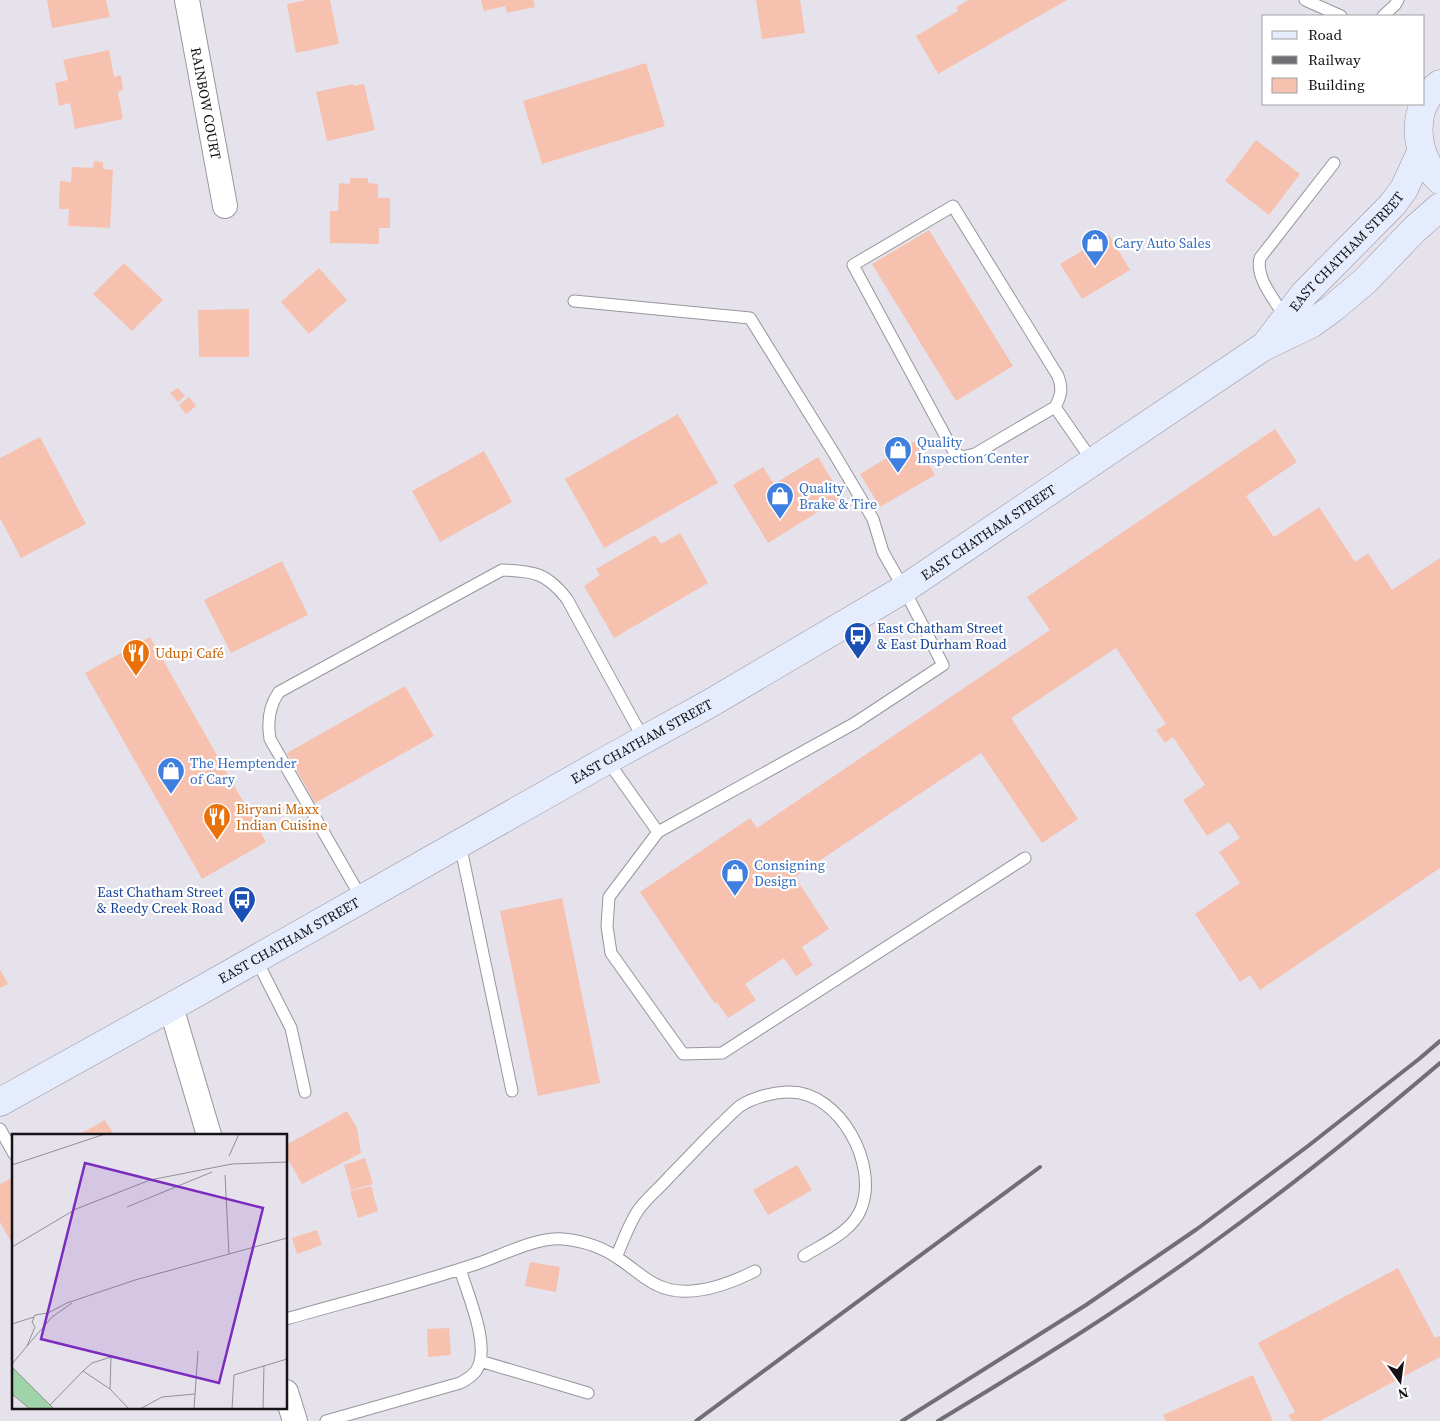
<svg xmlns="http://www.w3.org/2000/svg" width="1440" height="1421" font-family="'Source Serif 4',serif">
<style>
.building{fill:#f7c1af}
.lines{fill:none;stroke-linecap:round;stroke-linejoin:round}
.service-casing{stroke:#98949d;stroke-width:13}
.minor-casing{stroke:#98949d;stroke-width:26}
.secondary-casing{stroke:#98949d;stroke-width:29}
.service{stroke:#fff;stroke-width:11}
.minor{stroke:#fff;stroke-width:24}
.secondary{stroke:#e5ecfd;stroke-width:28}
.rail{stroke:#716e74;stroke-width:4}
.labels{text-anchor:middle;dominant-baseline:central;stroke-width:4.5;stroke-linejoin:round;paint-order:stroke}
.street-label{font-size:14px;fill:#151316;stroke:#fff}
.shop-label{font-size:14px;fill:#366cbe;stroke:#fff;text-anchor:start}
.transit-label{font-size:14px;fill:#164399;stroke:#fff;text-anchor:start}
.food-label{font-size:14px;fill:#c56008;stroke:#fff;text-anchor:start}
.inset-road{fill:none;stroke:#928f96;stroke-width:1}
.view{fill:#7b2cbf;fill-opacity:0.15;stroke:#7b2cbf;stroke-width:2.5}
.inset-edge{fill:none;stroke:#151316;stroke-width:2.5}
</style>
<rect width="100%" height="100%" fill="#e6e2eb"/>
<path class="building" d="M47 0H106L110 17 52 28Z
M307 0H330L339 44 296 53 287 4Z
M481 0H533L535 7 507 13 505 6 484 11Z
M756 0H800L805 33 762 39Z
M969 0H1067L938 74 916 36 958 11 956 7Z
M109 50 114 77 121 75 123 90 118 92 123 119 75 129 70 103 59 106 55 83 68 80 63 60Z
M646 63 665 126 542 164 523 101Z
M353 84 354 86 364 84 375 130 327 141 316 92Z
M1256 140 1300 174 1269 215 1225 181Z
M94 161 103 162V169L113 170 110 228 68 226 69 209H59L60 181 71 182 72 167 93 168Z
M350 178H368V183L378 184V198H390V228H379V244L330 243V211H338L339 183 350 184Z
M929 230 1013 366 956 401 872 264Z
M1109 235 1130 270 1082 299 1060 264Z
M124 263 163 300 132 331 93 294Z
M319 268 347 300 309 334 281 302Z
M249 309V357H199L198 310Z
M178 388 185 396 178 402 170 393Z
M189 397 196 406 186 414 179 405Z
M678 414 718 483 604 548 565 479Z
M1275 429 1297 462 1246 496 1274 537 1319 507 1355 562 1368 553 1392 590 1440 558V868L1260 990 1250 975 1240 982 1195 914 1240 883 1219 852 1240 838 1229 822 1207 836 1183 800 1205 785 1173 737 1165 743 1156 730 1166 724 1116 648 1011 718 1078 819 1042 843 981 753 795 877 829 929 802 947 813 965 796 976 784 958 745 984 756 1000 728 1018 717 1002 715 1004 640 892 750 818 757 828 1050 630 1027 597Z
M40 437 86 524 21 558 0 518V458Z
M915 441 935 475 880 507 860 474Z
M484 451 512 502 440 542 412 491Z
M818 457 842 497 768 543 733 485 763 467 774 484Z
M680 533 708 583 614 638 584 586 600 575 596 569 655 535 661 544Z
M282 561 308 615 231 653 204 600Z
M150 637 266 842 202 879 85 673Z
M405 686 434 736 315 803 287 753Z
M562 898 600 1083 538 1096 500 911Z
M0 969 8 984 0 988Z
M347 1111 357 1128 361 1153 302 1184 286 1156V1145Z
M105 1120 114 1135H78Z
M365 1158 373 1184 351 1190 344 1165Z
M797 1165 812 1190 768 1215 753 1190Z
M14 1177V1247L0 1222V1184Z
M371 1186 378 1211 358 1218 350 1191Z
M317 1230 322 1245 297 1254 292 1238Z
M530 1262 560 1267 556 1292 525 1286Z
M1398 1268 1435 1338 1439 1336 1440 1337V1357L1320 1421H1292L1288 1415 1295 1412 1258 1343Z
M449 1328 451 1355 428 1357 427 1329Z
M1253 1375 1273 1421H1166L1163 1415Z"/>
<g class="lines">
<defs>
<path id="service" d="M1305 0 1341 16
M1383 16 1395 5 1398 0
M574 301 750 318 835 455 873 519 883 552 904 589 943 665 855 723 658 832
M1286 319C1276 301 1255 279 1260 258L1334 163
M1055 407C1061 396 1063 389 1058 376L953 206 853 265 954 452 962 457 975 454 1055 407 1093 462
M607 760 658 832 609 897 607 926 611 953 683 1054 722 1053 1025 858
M460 844 512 1091
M362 899 270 739C267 721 269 706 279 692L502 570C534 571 547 573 567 599L644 740
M256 959 291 1028 305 1092
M0 1129 14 1154
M616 1257C623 1242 628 1226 637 1212 645 1199 660 1188 670 1176 688 1158 705 1139 723 1122 728 1117 734 1111 740 1106 754 1097 774 1092 790 1092 840 1092 879 1165 861 1209 852 1232 823 1244 804 1256
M286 1319C349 1301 413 1285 476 1264 501 1256 535 1237 563 1239 584 1241 605 1248 622 1261 634 1269 644 1279 657 1285 687 1300 727 1285 755 1271
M480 1361 588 1393
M326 1421 460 1383C466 1380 472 1376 476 1371 492 1348 467 1293 460 1269"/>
<g id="minor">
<path id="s1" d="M187 0 225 206"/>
<path d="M171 1007 209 1135"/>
<path d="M286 1392 295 1421"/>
</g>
<g id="secondary">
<path d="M1440 84C1410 106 1413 156 1440 180"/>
<path id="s2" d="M1268 342 1304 294 1392 205 1404 189 1421 152"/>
<path id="s3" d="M0 1102 196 993 607 760 709 704 904 589 1263 347 1311 324 1333 308 1365 281 1415 229 1440 207"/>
</g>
</defs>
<use href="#service" class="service-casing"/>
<use href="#minor" class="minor-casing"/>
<use href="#secondary" class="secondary-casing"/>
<use href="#service" class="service"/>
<use href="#minor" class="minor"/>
<use href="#secondary" class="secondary"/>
<path class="rail" d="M696 1421 1040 1167
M902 1421 1086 1305 1197 1229 1308 1146 1419 1059 1440 1041
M938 1421C1031 1365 1123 1308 1211 1244 1290 1187 1366 1126 1440 1063"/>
</g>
<defs>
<symbol id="shop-pin" viewBox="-11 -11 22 30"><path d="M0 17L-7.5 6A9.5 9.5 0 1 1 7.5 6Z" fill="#3f7fe0" stroke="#fff"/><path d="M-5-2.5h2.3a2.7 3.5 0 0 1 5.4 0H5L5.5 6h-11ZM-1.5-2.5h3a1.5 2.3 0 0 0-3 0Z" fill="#fff"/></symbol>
<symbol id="bus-pin" viewBox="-11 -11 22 30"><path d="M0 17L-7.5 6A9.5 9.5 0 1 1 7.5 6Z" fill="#1a4fb4" stroke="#fff"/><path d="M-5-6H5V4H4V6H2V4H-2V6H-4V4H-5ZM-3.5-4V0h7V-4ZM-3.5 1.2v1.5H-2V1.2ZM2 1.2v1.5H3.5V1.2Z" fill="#fff"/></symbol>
<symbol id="restaurant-pin" viewBox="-11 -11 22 30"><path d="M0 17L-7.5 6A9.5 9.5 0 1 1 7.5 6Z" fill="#e8710a" stroke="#fff"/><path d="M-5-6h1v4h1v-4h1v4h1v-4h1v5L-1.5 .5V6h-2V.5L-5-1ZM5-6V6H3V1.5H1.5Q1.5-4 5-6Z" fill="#fff"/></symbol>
</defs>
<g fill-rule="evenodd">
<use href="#shop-pin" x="1079" y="227" width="32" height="43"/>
<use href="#shop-pin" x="882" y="434" width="32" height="43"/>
<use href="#shop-pin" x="764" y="480" width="32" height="43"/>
<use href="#bus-pin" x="842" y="620" width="32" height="43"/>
<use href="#restaurant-pin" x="120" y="637" width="32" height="43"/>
<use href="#shop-pin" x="155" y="755" width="32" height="43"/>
<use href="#restaurant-pin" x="201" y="801" width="32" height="43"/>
<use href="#shop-pin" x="719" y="857" width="32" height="43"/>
<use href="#bus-pin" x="226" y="884" width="32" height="43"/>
</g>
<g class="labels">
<g class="street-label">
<text stroke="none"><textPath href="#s1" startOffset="105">RAINBOW COURT</textPath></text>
<text stroke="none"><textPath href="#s2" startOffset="120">EAST CHATHAM STREET</textPath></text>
<text stroke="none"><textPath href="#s3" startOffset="1141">EAST CHATHAM STREET</textPath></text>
<text stroke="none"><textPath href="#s3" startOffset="736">EAST CHATHAM STREET</textPath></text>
<text stroke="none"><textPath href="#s3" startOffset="331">EAST CHATHAM STREET</textPath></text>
</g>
<g class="shop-label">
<text x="1114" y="243">Cary Auto Sales</text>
<text x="917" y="442">Quality<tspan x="917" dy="16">Inspection Center</tspan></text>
<text x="799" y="488">Quality<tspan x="799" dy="16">Brake &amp; Tire</tspan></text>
<text x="190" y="763">The Hemptender<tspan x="190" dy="16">of Cary</tspan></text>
<text x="754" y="865">Consigning<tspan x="754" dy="16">Design</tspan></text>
</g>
<g class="transit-label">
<text x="877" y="628">East Chatham Street<tspan x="877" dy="16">&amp; East Durham Road</tspan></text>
<text x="223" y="892" text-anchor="end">East Chatham Street<tspan x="223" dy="16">&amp; Reedy Creek Road</tspan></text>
</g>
<g class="food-label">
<text x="155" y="653">Udupi Café</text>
<text x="236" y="809">Biryani Maxx<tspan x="236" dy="16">Indian Cuisine</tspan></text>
</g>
</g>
<g transform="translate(12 1134)">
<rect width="275" height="275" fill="#e6e2eb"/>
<path d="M0 233 42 275H18L0 260Z" fill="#9ed4a7"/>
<path class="inset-road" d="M217 22 227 0M0 31 93 0M213 41 217 120M115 73 200 38M0 113 64 75 138 46 220 30 275 28M0 190 22 183M23 193 20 188 23 181 36 179 55 169 123 146 275 104M15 212 40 183 60 169M0 230 15 212 23 193M0 233 42 275M71 237 80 229 99 223 98 255M98 255 117 275M0 260 18 275M38 271 71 237 98 255M128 275 150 263 183 260M182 275 186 217M220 275 222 241 275 225M251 275 252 231"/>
<path class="view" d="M73 29 251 74 207 249 29 205Z"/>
<rect width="275" height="275" class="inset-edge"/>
</g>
<rect x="1262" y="15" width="162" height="90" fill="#ffffff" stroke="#a1a1a2"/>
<rect x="1272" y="31" width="25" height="8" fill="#e5ecfd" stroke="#a1a1a2"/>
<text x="1308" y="40" font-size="15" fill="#151316">Road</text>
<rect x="1272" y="56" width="25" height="8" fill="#716e74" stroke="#a1a1a2"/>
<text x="1308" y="65" font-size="15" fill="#151316">Railway</text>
<rect x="1272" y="78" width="25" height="15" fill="#f7c1af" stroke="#a1a1a2"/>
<text x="1308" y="90" font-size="15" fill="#151316">Building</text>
<g transform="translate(1400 1381) rotate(166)" stroke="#ffffff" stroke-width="4" paint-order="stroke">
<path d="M0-4L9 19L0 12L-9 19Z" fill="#151316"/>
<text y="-8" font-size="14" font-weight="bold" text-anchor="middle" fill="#151316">N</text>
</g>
</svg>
